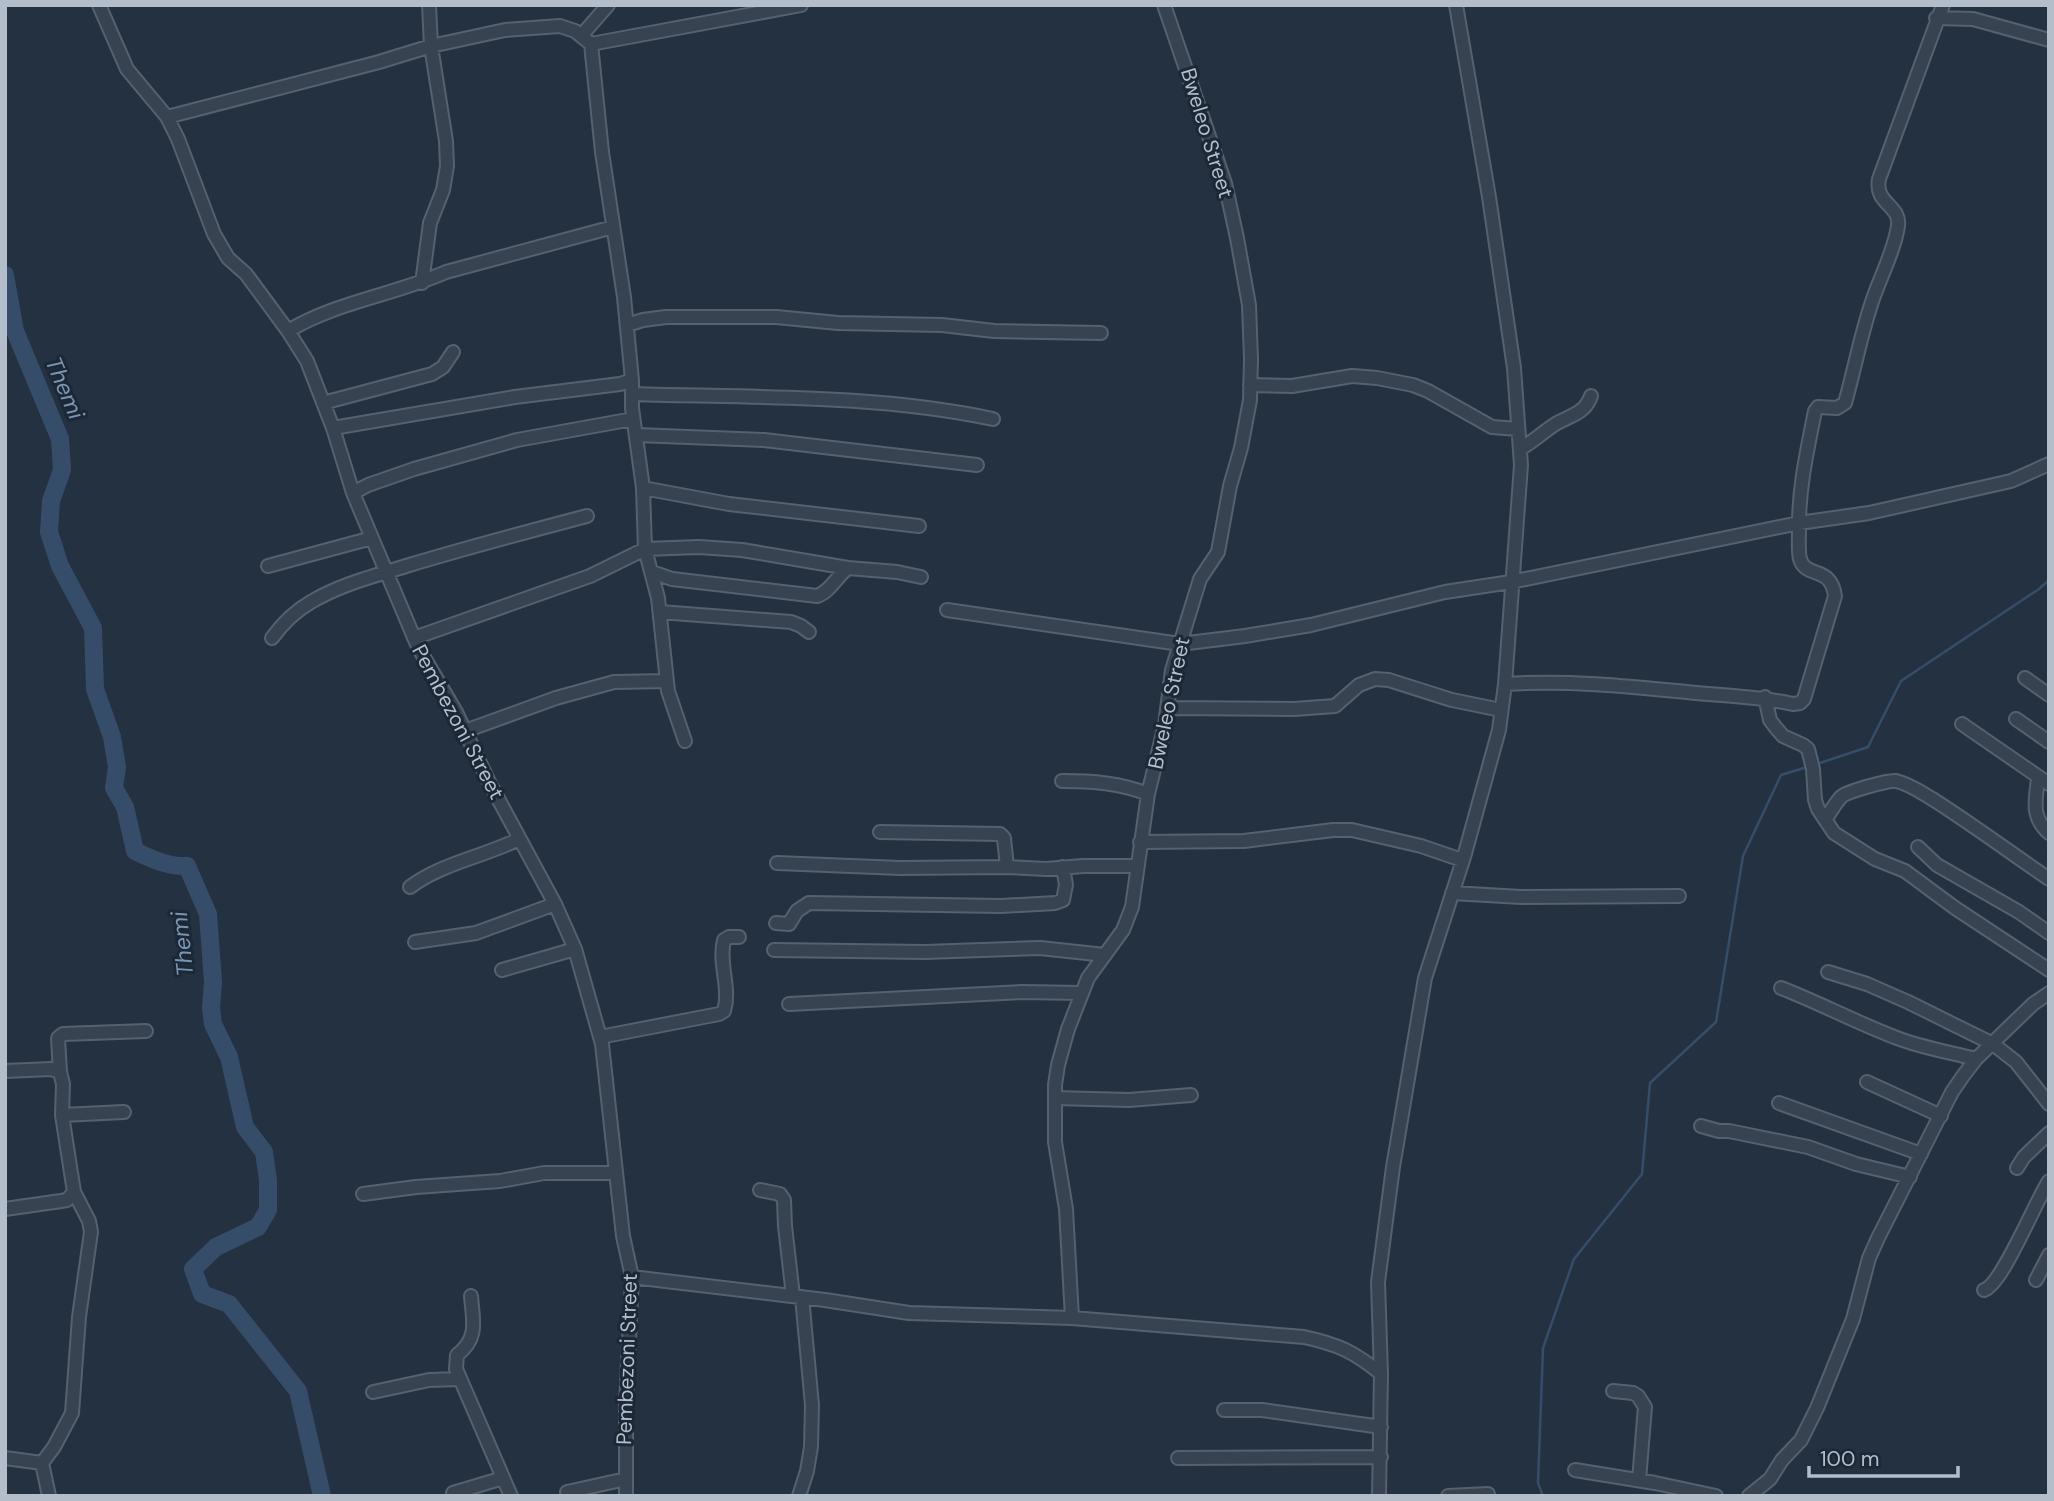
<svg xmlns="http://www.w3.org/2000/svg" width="2054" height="1501" font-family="'DM Sans',sans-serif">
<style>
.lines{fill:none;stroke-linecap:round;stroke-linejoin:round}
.stream{stroke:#364d69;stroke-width:2.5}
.river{stroke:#364d69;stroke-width:18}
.minor-casing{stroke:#55616e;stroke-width:16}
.minor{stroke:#384351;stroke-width:12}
.labels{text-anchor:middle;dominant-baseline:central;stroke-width:6;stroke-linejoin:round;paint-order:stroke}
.street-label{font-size:21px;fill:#b4becb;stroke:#1c2836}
.water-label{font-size:23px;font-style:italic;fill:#7a95b4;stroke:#1c2836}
</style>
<rect width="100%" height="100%" fill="#233141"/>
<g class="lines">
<path class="stream" d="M1820 763 1868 747 1901 681 2039 589 2049 580
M1543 1496 1538 1483 1543 1348 1574 1259 1642 1174 1650 1083 1716 1022 1743 856 1781 775 1804 768"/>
<path class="river" d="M5 275 15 331 60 439 62 470 51 501 49 532 60 566 93 628 95 689 112 737 117 767 114 788 125 807 135 851C152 859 168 867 187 866L208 914 213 982 211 1008 213 1024 229 1057 245 1127 264 1152 268 1180V1210L258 1227 216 1247 193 1269 202 1294 229 1304 298 1391 322 1496"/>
<defs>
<path id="minor" d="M99 5 127 69 167 117 178 139 214 234 228 258 246 274 288 331 307 361 333 428 353 493 418 647 456 712 488 780 555 904 575 949 602 1044 623 1236 632 1277 626 1405V1496
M1936 18 1973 19 2049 40
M581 36 608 5
M591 44 602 152 624 297 632 380V408L643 488 645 549 658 598 668 691 685 741
M167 117 379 62 431 46 505 30 560 26 575 31 591 44 801 5
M422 283 430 223 443 190 447 166 446 141 431 46 429 5
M627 325 643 320 666 317H776L838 323 942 325 994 331 1101 333
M288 331C336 302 394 295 446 272L613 227
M1250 385 1292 386 1352 376 1377 378 1413 385 1428 391 1492 427 1518 429
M633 394C753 398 875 394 993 419
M323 403 432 374 443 367 453 352
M333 428 515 397 620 384 632 380
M637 435 764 440 977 465
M1520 449C1533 442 1544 431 1557 423 1572 415 1585 413 1591 396
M643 488 729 504 919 526
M353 493 368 485 414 469 517 440 633 419
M268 566 372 538
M652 572 672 579 817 596C830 592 837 576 848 568
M947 610 1180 644 1245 636 1311 625 1445 592 1511 582 1799 523 1869 513 2011 481 2049 464
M660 612 791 622 801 626 809 632
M272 638C283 623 295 611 311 602 339 585 374 576 406 566 466 548 526 532 587 516
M414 638 590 576 645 549 699 547 742 550 848 568 897 572 921 577
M2025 678 2049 695
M1505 684C1566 680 1626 686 1687 692 1723 696 1757 696 1793 704L1800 703 1804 699 1835 596C1831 565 1806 579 1800 559 1798 551 1799 540 1799 532 1798 491 1807 451 1815 411L1818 407 1837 408 1845 403C1854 371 1860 339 1870 308 1878 281 1894 253 1898 226 1901 205 1874 204 1879 179L1943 5
M1765 697 1770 720 1776 728 1783 736 1803 745 1808 749 1813 769 1815 800 1818 809 1834 833 1875 859 1905 871 1955 908 2049 970
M1167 708 1294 709 1335 706 1359 685 1375 679 1389 680 1452 700 1501 710
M2016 719 2049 742
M1962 724 2049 784
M465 731 556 698 614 682 667 681
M2038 778C2036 800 2030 816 2049 833
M1062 781C1092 781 1120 783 1148 794
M1826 819C1830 812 1835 804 1841 797 1846 792 1887 780 1896 781 1910 784 1922 793 1934 800 1973 825 2011 853 2049 879
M880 832 1000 834 1004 838 1007 867
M1140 842 1244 841 1333 830H1352L1421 846 1462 860
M1918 847 1937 865 2019 912 2049 933
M777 863 900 868 1007 867 1046 869 1083 866H1136
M410 887C442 863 483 857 519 839
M1452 893 1521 897 1679 896
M776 923 789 924 797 911 809 903 1001 906 1055 903 1063 900 1066 885 1063 867
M415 942 476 933 555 904
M774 950 925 952 1040 948 1105 955
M502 970 575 949
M1828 972 1867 984 1908 1002 1993 1044 2016 1062 2049 1104
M1781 988C1820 1003 1857 1023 1897 1038 1923 1048 1949 1052 1976 1059
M789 1004 1021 992 1082 993
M600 1037 719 1014 724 1011C731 988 718 963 724 940L729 937H739
M5 1071 51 1069 60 1072 63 1084 62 1115 74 1192 67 1200 61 1201 5 1209
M60 1072 58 1038 63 1034 146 1031
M1867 1082 1941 1116
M1055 1098 1129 1100 1191 1095
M1779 1103 1921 1154
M62 1115 124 1112
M1701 1126 1719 1131H1729L1808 1147 1856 1164 1910 1177
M2017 1168 2024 1157 2049 1133
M760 1190 780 1194 784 1200 785 1226 793 1296
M363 1194 416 1187 500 1181 544 1173H615
M632 1277 825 1300 909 1313 1072 1318 1304 1337C1337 1344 1355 1352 1381 1374L1379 1496
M2036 1280 2049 1255
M1984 1290C2002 1285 2035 1202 2049 1181
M471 1296C473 1321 479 1338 457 1355L456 1369 511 1496
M1072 1318 1066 1209 1055 1142V1085L1058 1065 1068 1029 1088 978 1123 930 1132 907 1148 794 1165 725 1172 670 1200 579 1218 552 1230 486 1241 448 1250 400 1251 359 1249 305 1237 238 1225 183 1164 5
M1381 1374 1378 1282 1393 1167 1425 978 1464 857 1499 730 1505 684 1521 465 1514 368 1489 197 1456 5
M1613 1391 1633 1393 1638 1396 1645 1407 1639 1480
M373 1392 429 1380 460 1379
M1224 1410H1262L1381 1427
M5 1458 42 1463
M1178 1458 1381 1457
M42 1463 54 1447 72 1413 79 1317 91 1232 89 1221 74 1192
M42 1463 49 1496
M1575 1470 1655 1483 1716 1496
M567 1492 626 1479
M453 1493 503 1478
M799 1496 807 1471 811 1447 812 1405 802 1297
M1448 1496 1488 1494
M1749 1496 1770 1479 1782 1460 1801 1440 1817 1408 1853 1319 1869 1258 1878 1238 1952 1092 1963 1076 1976 1059 2033 1004 2049 993"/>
</defs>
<use href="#minor" class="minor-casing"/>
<use href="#minor" class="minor"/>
</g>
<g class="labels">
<g class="street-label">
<text transform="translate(1207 133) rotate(73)">Bweleo Street</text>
<text transform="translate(1169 703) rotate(-78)">Bweleo Street</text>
<text transform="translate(458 722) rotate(62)">Pembezoni Street</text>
<text transform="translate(627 1359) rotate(-88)">Pembezoni Street</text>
</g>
<g class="water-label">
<text transform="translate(65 388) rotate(67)">Themi</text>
<text transform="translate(182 944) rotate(-96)">Themi</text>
</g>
</g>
<rect width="2054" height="1501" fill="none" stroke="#b4becb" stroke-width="14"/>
<path d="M1809 1466v10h149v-10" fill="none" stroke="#b4becb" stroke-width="3.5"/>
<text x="1820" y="1466" font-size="21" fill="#b4becb" stroke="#1c2836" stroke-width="5" paint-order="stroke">100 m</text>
</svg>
